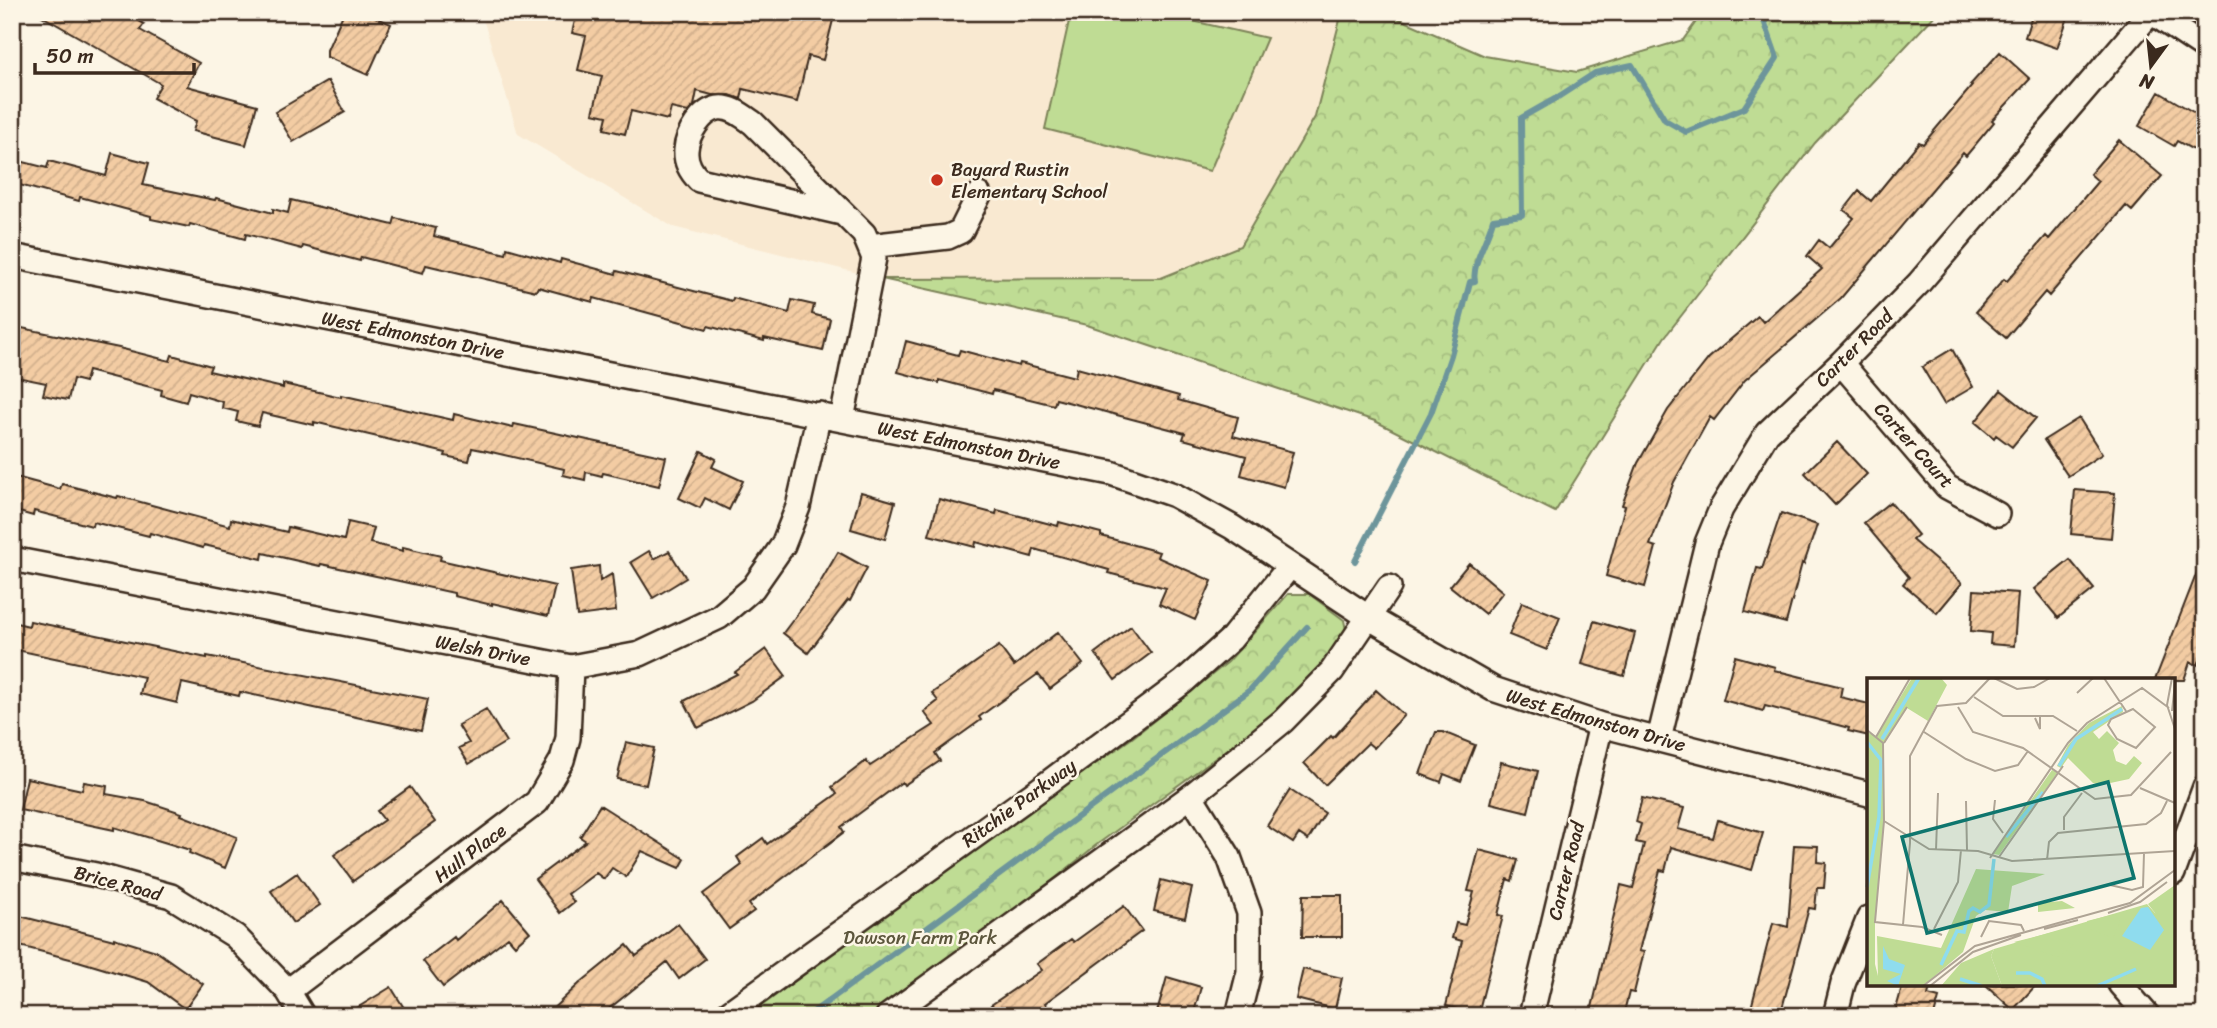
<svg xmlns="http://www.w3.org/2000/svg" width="2217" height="1028" font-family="Sriracha,sans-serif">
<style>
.built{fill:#f9e9d1}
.grass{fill:#bfdc94;stroke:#7d8359;stroke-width:2}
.forest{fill:url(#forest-crowns);stroke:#7d8359;stroke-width:2}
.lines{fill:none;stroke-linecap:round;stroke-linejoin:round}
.stream{stroke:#6d959b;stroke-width:6}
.building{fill:url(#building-hatch);stroke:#3b2a1e;stroke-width:2}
.minor-casing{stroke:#3b2a1e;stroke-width:28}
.minor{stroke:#fcf5e5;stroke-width:23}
.poi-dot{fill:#c8321e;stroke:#fcf5e5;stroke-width:2.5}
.labels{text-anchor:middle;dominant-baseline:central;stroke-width:5;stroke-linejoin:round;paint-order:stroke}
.poi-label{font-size:19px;fill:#3b2a1e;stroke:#fcf5e5;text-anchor:start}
.street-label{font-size:19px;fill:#3b2a1e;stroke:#fcf5e5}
.park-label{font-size:19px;fill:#5c563c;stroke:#fcf5e5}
.inset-river{fill:none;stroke:#8fdcee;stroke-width:3.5}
.inset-road{fill:none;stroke:#afa495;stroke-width:2}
.view{fill:#0f766e;fill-opacity:0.15;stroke:#0f766e;stroke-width:3.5}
.inset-edge{fill:none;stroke:#3b2a1e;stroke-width:3.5}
</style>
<defs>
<pattern id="forest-crowns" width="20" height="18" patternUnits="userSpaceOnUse" patternTransform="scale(1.75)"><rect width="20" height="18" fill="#bfdc94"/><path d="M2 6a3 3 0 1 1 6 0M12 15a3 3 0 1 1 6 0" fill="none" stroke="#a5bd7f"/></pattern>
<pattern id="building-hatch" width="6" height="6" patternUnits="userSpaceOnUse" patternTransform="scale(1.75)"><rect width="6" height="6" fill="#f3cca3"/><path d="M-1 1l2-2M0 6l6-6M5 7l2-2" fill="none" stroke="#d1af8c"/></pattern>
</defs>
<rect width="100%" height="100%" fill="#fcf5e5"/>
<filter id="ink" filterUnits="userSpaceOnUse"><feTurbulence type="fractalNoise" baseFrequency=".0143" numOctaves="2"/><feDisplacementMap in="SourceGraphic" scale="14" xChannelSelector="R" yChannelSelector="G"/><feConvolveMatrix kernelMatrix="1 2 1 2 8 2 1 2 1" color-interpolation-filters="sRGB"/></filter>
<g filter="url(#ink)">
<path class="built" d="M481 12H1342L1315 117 1240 246 1161 278 882 279 673 227 518 134Z"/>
<path class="grass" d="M1071 12H1153L1267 38 1210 171 1045 129Z"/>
<path class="forest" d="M1342 12H1384L1485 56 1577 72 1683 40 1703 12H1938L1815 143 1664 338 1555 512 1375 421 1087 325 882 279 1161 278 1240 246 1315 117Z
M1288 594H1309L1344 620 1346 630 1342 643 1273 716 1095 846 955 960 876 1016H748L925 884 1132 738 1228 662Z"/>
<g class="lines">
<path class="stream" d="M1355 561 1431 413 1451 355 1470 282 1475 281C1471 265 1489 237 1493 219L1522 215 1521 118 1558 97 1595 73 1632 65 1665 120 1686 132 1744 108 1777 58 1761 12
M808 1016 1250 690 1307 627"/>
</g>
<path class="building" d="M35 12H123L144 24 140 30 199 63 187 86 257 105 246 145 193 131 196 121 153 98 161 84Z
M344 12H364L391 24 368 75 327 57V50Z
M577 12H835L823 60 808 56 797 102 743 89 741 99 730 95H712L697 91 694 106 688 112 671 108 668 120 631 111 625 134 604 129 607 116 593 113 602 76 578 70 586 36 572 33Z
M2033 12H2070L2057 48 2025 37Z
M2000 52 2030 79 1992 120 1994 122 1966 156 1963 153 1841 298 1745 380 1714 420 1710 417 1674 482 1650 545 1656 547 1645 587 1606 576 1625 506 1622 505 1638 463 1668 410 1709 358 1758 316 1763 322 1822 269 1807 256 1819 240 1829 248 1854 218 1844 210 1859 191 1871 201 1919 142 1923 144 1972 86 1970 85Z
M328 81 345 112 293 142 275 112Z
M2159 92 2205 119V156L2177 141 2174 146 2139 126Z
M2119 140 2162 176 2132 211 2126 206 2049 296 2045 292 2006 338 1976 312 2004 279 2007 281 2046 236 2049 239 2098 181 2090 174Z
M112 153 149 163 143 185 215 200 216 198 273 213V209L288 213 291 200 393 225 395 218 436 228 434 236 506 254 507 248 560 263 561 259 616 274 617 271 732 301 733 298 789 313 792 300 814 305 812 314 830 319 823 351 764 338V341L708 326 707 329 594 298 593 302 538 287 536 291 426 265 423 273 361 257 360 261 303 246 302 249 246 234 245 239 190 224 189 227 151 219V216L80 197 79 201 12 183V159L47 168 49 161 106 176Z
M12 326 119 348 170 361 172 355 211 366 209 371 283 388V384L341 397V395L453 420 454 414 513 428 514 424 666 457 659 486 603 473 602 476 586 472 585 480 563 475 564 469 487 451 472 448 469 461 445 456 446 453 314 422V425L262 413 258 426 236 421 238 412 222 408 223 402 189 392 186 402 161 395 162 390 88 371 85 382 73 379 68 400 43 395 46 383 12 376Z
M906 341 958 355 960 350 1019 366 1020 363 1075 377 1077 368 1179 396 1178 400 1238 417 1233 436 1293 452 1284 487 1241 475 1246 456 1183 439 1185 433 1056 399 1054 405 993 390 992 394 939 380V383L898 372Z
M1952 349 1973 387 1944 404 1922 367Z
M2001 390 2036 418 2012 447 1996 435 1994 438 1975 422Z
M2079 418 2102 454 2068 476 2044 440Z
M1837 442 1867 474 1835 505 1805 473Z
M701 451 716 459 712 467 743 481 729 510 705 498 700 508 679 498Z
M12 476 60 489 62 484 117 498 118 496 230 526 231 519 287 532 288 527 344 540 348 522 374 528 370 543 403 551V547L441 556 440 560 555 586 548 616 492 603V605L454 596V593L321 564 320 566 263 553 262 559 204 545 203 548 150 533 149 536 93 522 92 526 34 511 33 516 12 510Z
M2075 490 2115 493 2111 538 2071 534Z
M861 492 895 502 885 539 851 529Z
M939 499 996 514 997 510 1058 526 1059 522 1101 533V536L1159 552 1157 557 1212 581 1195 620 1159 604 1166 588 1108 573 1109 570 1034 549 1032 557 976 542 975 547 929 535Z
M1890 502 1918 535 1912 540 1962 583 1937 613 1903 584 1909 577 1864 523Z
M1781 513 1817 525 1804 564 1802 563 1786 623 1745 612 1757 568 1762 569Z
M649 551 654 559 669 551 686 578 653 598 631 562Z
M838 552 867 568 850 601 848 600 808 653 783 633 817 588Z
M2203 557H2205V648L2198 665 2190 662 2184 680H2155Z
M2070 560 2094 589 2058 618 2034 589Z
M1469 563 1503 592 1485 614 1450 586Z
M599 566 600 581 612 574 616 611 577 616 571 570Z
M1974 590 2018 593 2014 646 1990 644 1991 633 1971 631Z
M1522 602 1560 617 1547 650 1509 635Z
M30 621 207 658V656L428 699 421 731 240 692 239 696 182 683 177 703 140 694 144 677 12 649V622L29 626Z
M1594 621 1635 633 1624 676 1582 664Z
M1131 626 1151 653 1115 680 1095 653Z
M1058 632 1083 664 1050 689 1038 674 979 717 981 720 935 753 940 761 904 785 902 782 841 827 844 832 749 904 754 911 729 929 703 894 742 865 737 857 763 838 767 844 837 794 832 787 866 761 870 766 934 725 924 712 938 701 932 693 952 679 999 646 1014 666Z
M766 649 786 676 752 701 698 728 684 701 737 674 735 672Z
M1735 656 1775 667 1774 670 1842 687 1840 697 1869 704V736L1848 731 1849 728 1765 706 1763 711 1723 700Z
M1376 690 1404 715 1374 748 1368 743 1325 785 1304 763 1331 736 1333 738Z
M486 709 506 742 469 764 459 748 469 743 458 725Z
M1436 732H1443L1475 745 1461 781 1444 774 1441 782 1420 774Z
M626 742 654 748 646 785 617 779Z
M1501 762 1538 771 1528 812 1491 803Z
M27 778 82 790 84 782 107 786 106 794 145 801 182 813 181 815 237 837 225 868 189 853 190 850 114 827V830L20 810Z
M410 787 435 822 353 881 334 855 384 820 377 811Z
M1290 790 1325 813 1308 840 1299 834 1293 843 1267 826Z
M1642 798 1684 808 1678 829 1713 838 1718 820 1763 833 1752 870 1671 847 1665 871 1660 870 1639 951 1644 952 1634 993 1629 992 1623 1016H1590L1621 885 1633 888 1644 844 1636 842 1641 824 1636 822Z
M600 805 685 859 680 868 642 851 626 877 612 868 604 879 596 873 568 894 574 902 560 913 535 879 586 841 580 837Z
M1794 845 1818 846 1817 862 1826 863 1824 888H1817L1815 909 1809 908 1780 1016H1749L1773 923 1788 927Z
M1479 850 1518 860 1512 881 1507 879 1498 915 1503 916 1478 1014 1446 1006 1462 941 1452 938 1456 923 1465 925 1474 892 1468 891Z
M297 873 320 905 293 923 271 891Z
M1161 880 1192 888 1185 918 1154 911Z
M1303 895H1342V937H1302Z
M503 900 530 932 515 945 508 937 443 987 423 961 454 937 456 940Z
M1124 906 1142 931 1045 1003 1054 1016H999L991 1005 1042 970 1037 964 1071 939 1074 942Z
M12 914 114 940V938L156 951 203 984 185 1009 148 982 78 961 12 944Z
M678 924 705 959 679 979 667 962 600 1016H545L580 983 627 945 636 956Z
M1303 969 1342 978 1335 1009 1296 999Z
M1167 977 1201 987 1193 1016H1156Z
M1903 984H1931L1928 995 1939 998 1934 1016H1894Z
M1985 984H2037L2013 1010Z
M391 987 409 1016H344Z"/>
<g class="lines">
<defs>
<path id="minor" d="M2151 12 2205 48
M842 213 699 180C691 172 685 163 686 150 687 134 701 111 718 108 731 106 743 116 753 123L864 234 874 258 842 419
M869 246 948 237 961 231 979 195
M12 256 1111 473 1174 495 1232 527 1368 617 1493 689 1601 725 1869 794
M1841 363 1947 487 1997 514
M12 559 571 667 640 654 719 617 753 588 783 545 798 507 819 414
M1659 739 1707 543 1721 509 1767 433 1841 363 1919 283 2151 12
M1191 796 1229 857 1249 913V972L1238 1016
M12 858 96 875 171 896 235 936 288 991 303 1016
M2173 873 2205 787
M2120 984 2148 1016
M288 991 537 802 562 760 568 738 571 667
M724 1016 1033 794 1183 682 1231 639 1290 566
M888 1016 1191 796 1283 721 1332 671 1389 587
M1531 1016 1601 725
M1835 1016 1843 984 1869 918"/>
</defs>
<use href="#minor" class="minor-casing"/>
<use href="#minor" class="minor"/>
</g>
</g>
<circle class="poi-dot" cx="937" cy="180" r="7"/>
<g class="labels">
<g class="poi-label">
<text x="951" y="169">Bayard Rustin<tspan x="951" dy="22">Elementary School</tspan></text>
</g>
<g class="street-label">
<text transform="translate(413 335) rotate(11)">West Edmonston Drive</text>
<text transform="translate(1854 348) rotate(-45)">Carter Road</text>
<text transform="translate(969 445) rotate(11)">West Edmonston Drive</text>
<text transform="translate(1914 445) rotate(48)">Carter Court</text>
<text transform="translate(483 650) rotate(11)">Welsh Drive</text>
<text transform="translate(1596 720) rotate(16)">West Edmonston Drive</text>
<text transform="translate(1019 803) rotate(-36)">Ritchie Parkway</text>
<text transform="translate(470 853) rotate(-37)">Hull Place</text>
<text transform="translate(1566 871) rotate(-76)">Carter Road</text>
<text transform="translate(118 883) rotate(15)">Brice Road</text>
</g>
<g class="park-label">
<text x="920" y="937">Dawson Farm Park</text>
</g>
</g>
<g transform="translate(1867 678)">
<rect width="308" height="308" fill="#fcf5e5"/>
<path d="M280 226 288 235 308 240V308H135L124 278 127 271Z" fill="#bfdc94"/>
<path d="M45 0H74L80 7 61 43 40 30 16 66 17 143 8 244V286L11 298 10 258 74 270 109 191 178 196 145 208 141 234 118 232 109 238 96 274 56 308H0V52L9 59ZM255 28 256 34 226 54 232 61 240 53 252 65 246 72 249 83 259 87 267 78 275 85 262 101 234 107 226 105 201 80 194 90 190 88 201 67 222 45ZM185 92 191 94 132 177 126 176ZM308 207V240H292L281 226ZM195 223 208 230 171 234V225ZM248 236 253 244 246 260 222 251 220 243ZM190 253 192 261 207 267 191 279 147 264ZM127 271 124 278 135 308H74L94 285ZM151 289 165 291 191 308H167Z" fill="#bfdc94"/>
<path d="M281 229 297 252 283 272 255 258 274 230ZM16 268 22 281 38 287 31 308 20 303 34 296 16 291Z" fill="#8fdcee"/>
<path class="inset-river" d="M15 61 52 0M0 64 14 82 12 139 0 209M192 88 209 61 255 31M139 159 176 114M74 287 90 253 97 254 102 233 106 230 113 234 122 227 127 181M149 295H163L175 301 178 308M93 301 115 308M230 308 269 291"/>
<path class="inset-road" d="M127 0 150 11 167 9 183 0M237 0 259 33M305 0 300 27 308 51M210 15 226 0M107 19 136 38H186L210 53M91 29 106 54 156 70 228 121 264 117 304 74M266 31 288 49 269 70 250 61 241 47 244 41ZM305 33 308 5M168 40 173 51V39M0 52 16 65 17 143 8 244 55 249 75 257M57 54 99 81 128 93 151 87 161 73M9 59 43 0M17 65 40 29M273 110 308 125M128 122 126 141 136 155M99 123 100 172M17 143 62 171 111 173 145 183 308 173M197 152V139L215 115M69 172 71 115M132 179 196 88M123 180 201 65 220 45 275 10 302 30M180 182 182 164 191 155 279 146 294 135 300 123M243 207 265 212 276 209 277 175M241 235 273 224 300 204M36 247 43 165V78L70 28 99 25 123 0M67 251 91 204 94 172M177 251 211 242M114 259 122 243 154 247 157 253M56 308 108 268 263 225 308 192M63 308 106 274 154 257"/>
<path class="view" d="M241 104 267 200 60 255 35 159Z"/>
<rect width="308" height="308" class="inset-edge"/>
</g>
<rect width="2217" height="1028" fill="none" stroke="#fcf5e5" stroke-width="42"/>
<rect x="21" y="21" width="2175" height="986" fill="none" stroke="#3b2a1e" stroke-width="2.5" filter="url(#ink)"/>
<g transform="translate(2151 66) rotate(195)" stroke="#fcf5e5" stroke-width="5" paint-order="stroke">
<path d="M0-5L12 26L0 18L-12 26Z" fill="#3b2a1e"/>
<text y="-10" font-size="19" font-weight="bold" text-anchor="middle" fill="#3b2a1e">N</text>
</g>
<path d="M35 63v10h159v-10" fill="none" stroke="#3b2a1e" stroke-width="3.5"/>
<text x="46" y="63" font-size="21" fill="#3b2a1e" stroke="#fcf5e5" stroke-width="5" paint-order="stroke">50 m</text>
</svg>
